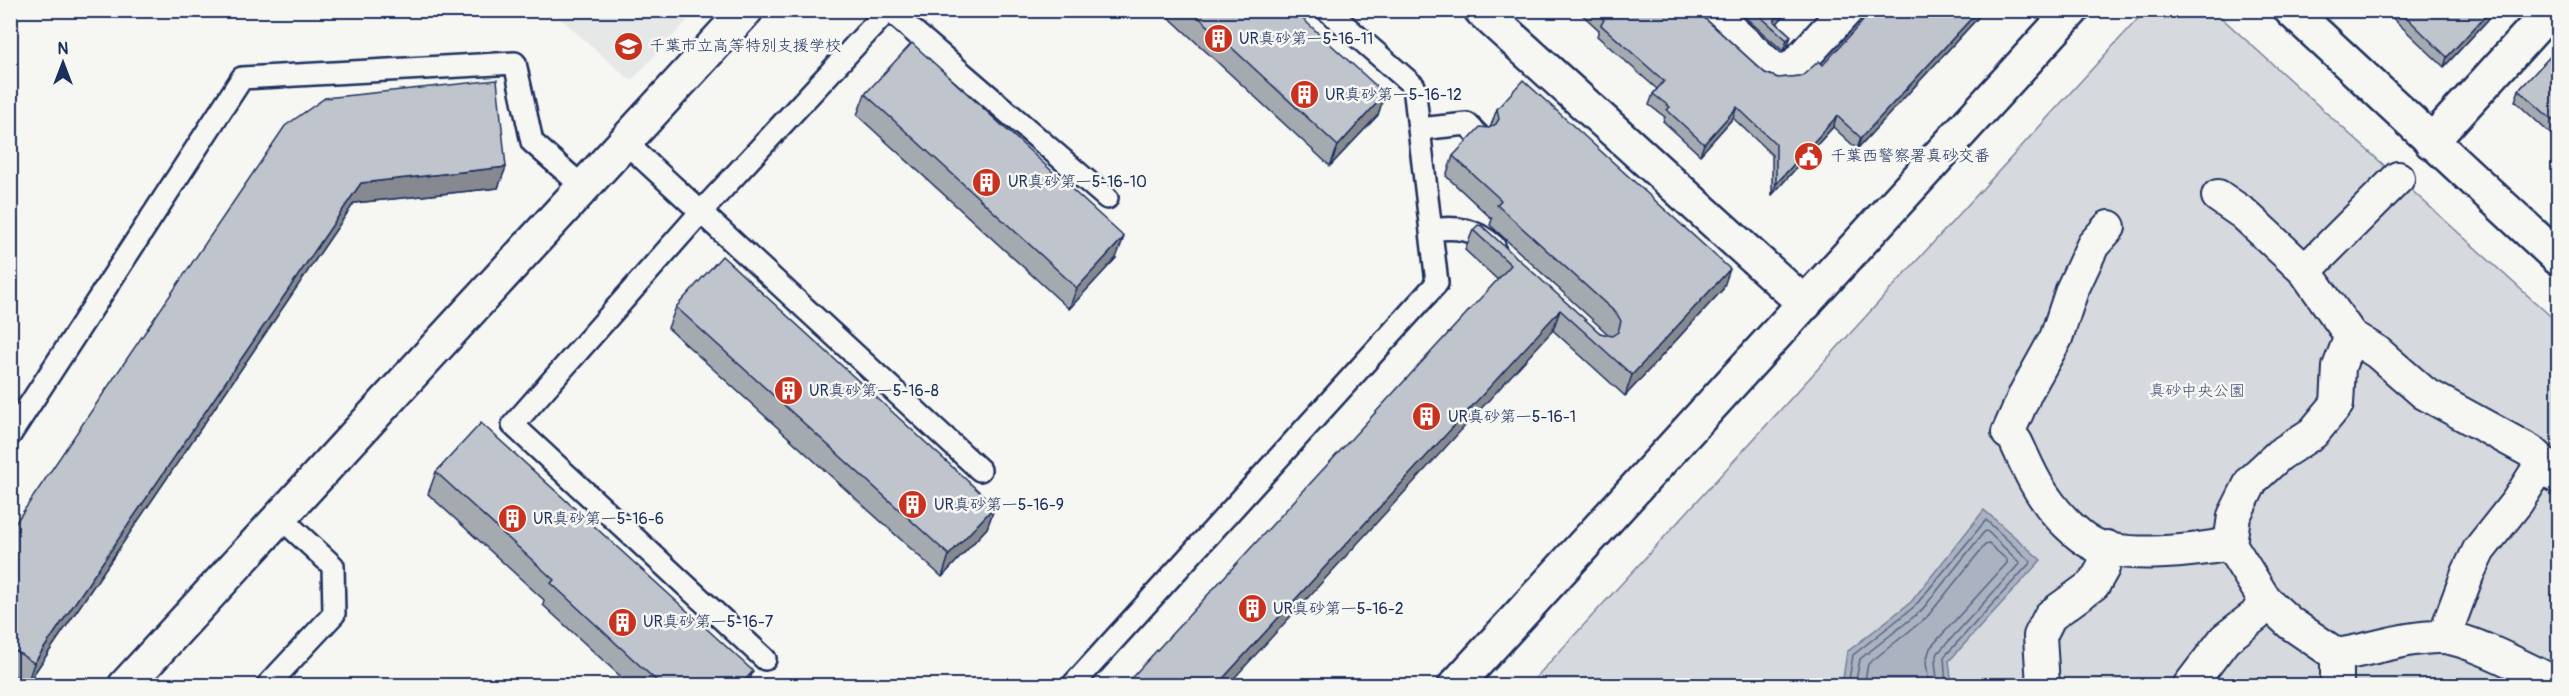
<svg xmlns="http://www.w3.org/2000/svg" width="2569" height="696" font-family="Pangolin,'Klee One',sans-serif">
<style>
.built{fill:#e6e7e7}
.green{fill:#d6d9dd;stroke:#78849e;stroke-width:1.5}
.water{fill:#abb2c0;stroke:#717e99;stroke-width:1.5}
.lines{fill:none;stroke-linecap:round;stroke-linejoin:round}
.shore{stroke:#556385;stroke-width:1.5}
.service-casing{stroke:#1b2f5e;stroke-width:26}
.pedestrian-casing{stroke:#1b2f5e;stroke-width:36}
.minor-casing{stroke:#1b2f5e;stroke-width:38}
.tertiary-casing{stroke:#1b2f5e;stroke-width:38}
.service{stroke:#f6f6f2;stroke-width:21}
.pedestrian{stroke:#f6f6f2;stroke-width:32}
.minor{stroke:#f6f6f2;stroke-width:33}
.tertiary{stroke:#f6f6f2;stroke-width:33}
.wall{fill:#a5a9b0;stroke:#1b2f5e;stroke-width:1.5}
.shaded-wall{fill:#868990;stroke:#1b2f5e;stroke-width:1.5}
.building{fill:#c0c4cd;stroke:#1b2f5e;stroke-width:1.5}
.labels{text-anchor:middle;dominant-baseline:central;stroke-width:5;stroke-linejoin:round;paint-order:stroke}
.poi-label{font-size:16px;fill:#1b2f5e;stroke:#f6f6f2;text-anchor:start}
.park-label{font-size:16px;fill:#405177;stroke:#f6f6f2}
</style>
<rect width="100%" height="100%" fill="#f6f6f2"/>
<filter id="ink" filterUnits="userSpaceOnUse"><feTurbulence type="fractalNoise" baseFrequency=".0167" numOctaves="2"/><feDisplacementMap in="SourceGraphic" scale="12" xChannelSelector="R" yChannelSelector="G"/><feConvolveMatrix kernelMatrix="1 2 1 2 8 2 1 2 1" color-interpolation-filters="sRGB"/></filter>
<g filter="url(#ink)">
<path class="built" d="M552 11H696L631 81Z"/>
<path class="green" d="M2145 11H2214L2558 323V685L1528 686Z"/>
<path class="water" d="M1984 510 2041 560 1949 661 1952 685H1842L1847 652 1911 602Z"/>
<g class="lines">
<path class="shore" d="M1848 686 1853 655 1915 606 1986 520 2031 562 1944 657 1946 686
M1855 686 1860 659 1921 611 1984 532 1987 531 2020 563 1938 653 1935 662 1938 686
M1864 686 1868 664 1927 617 1985 545 1989 544 2007 560V563L1930 648 1926 662 1929 686"/>
<defs>
<path id="service" d="M889 10 1107 198
M1419 129 1467 124 1479 136
M625 142 980 470
M1431 230C1456 226 1476 229 1494 246
M10 435 242 78 515 63 532 142 583 187
M765 659 513 425 700 213 888 10
M267 686 334 614 333 566 280 517
M1072 686 1437 283 1414 86 1327 10"/>
<path id="pedestrian" d="M2218 196 2244 214 2305 271 2351 336 2377 352 2424 393 2530 451 2558 477
M2305 271 2398 178
M2351 336 2339 367 2337 404 2313 433 2279 455 2252 480 2234 516 2230 544 2265 600 2290 623 2337 655C2371 650 2408 636 2442 637 2469 638 2532 672 2558 684
M2008 433 2026 392 2056 338 2072 290 2093 245 2109 227
M2016 442C2025 461 2033 482 2046 499 2056 514 2077 536 2093 544 2125 559 2195 551 2230 544
M2444 637 2468 573 2479 550 2517 502 2542 463
M2043 686 2040 636 2050 616 2094 584 2103 568 2107 547
M2189 686 2225 639 2256 615 2265 600
M2337 686V655"/>
<path id="minor" d="M1708 10 1774 70H1791L1846 10
M2431 142 2551 10"/>
<path id="tertiary" d="M1481 10 1805 304
M2291 10 2558 258
M125 686 746 10
M1455 686 2072 10"/>
</defs>
<use href="#service" class="service-casing"/>
<use href="#pedestrian" class="pedestrian-casing"/>
<use href="#minor" class="minor-casing"/>
<use href="#tertiary" class="tertiary-casing"/>
<use href="#service" class="service"/>
<use href="#pedestrian" class="pedestrian"/>
<use href="#minor" class="minor"/>
<use href="#tertiary" class="tertiary"/>
</g>
<path class="wall" d="M1161 10H1293L1378 115 1330 166Z
M1577 10H1698L1699 13 1765 73 1778 78 1802 76 1823 65 1985 10 1857 149 1833 127 1772 195V155L1733 118 1700 155 1663 121 1665 117 1649 105 1653 94 1657 89 1597 36 1599 30Z
M1737 10H1789L1777 23 1791 36 1787 47 1783 51Z
M2384 10H2497L2444 67Z
M2559 50V142L2515 101 2519 90Z
M865 94 1116 258 1069 309 857 115Z
M325 98 506 167 498 188 354 203 27 684 10 673V531Z
M1497 109 1723 289 1625 396 1465 250 1473 230 1600 333 1610 336 1490 225 1492 219 1446 176 1453 156 1490 128Z
M676 307 995 506 987 528 942 577 668 328Z
M436 472 748 686H631L543 605 544 600 428 494Z"/>
<path class="shaded-wall" d="M1783 10H1789L1773 28 1774 21Z
M1979 10H1985L1857 149 1861 138Z
M2491 10H2497L2444 67 2447 57Z
M1791 36 1787 47 1783 51 1787 40Z
M1385 94 1378 115 1330 166 1338 146Z
M1737 107 1733 118 1700 155 1704 144Z
M1837 116 1833 127 1772 195 1776 184Z
M506 167 498 188 354 203 27 684 34 663 361 183Z
M1124 237 1116 258 1069 309 1077 288Z
M1730 269 1723 289 1625 396 1632 375Z
M1560 310 1553 330 1227 686H1216Z
M995 506 987 528 942 577 949 555Z
M753 671 748 686H740Z"/>
<path class="building" d="M1191 10H1293L1385 94 1338 146Z
M1593 10H1698L1699 13 1765 73 1778 78 1802 76 1819 61 1823 65 1873 10H1979L1861 138 1837 116 1776 184V144L1737 107 1704 144 1667 110 1670 107 1653 94 1664 81 1601 25 1604 20Z
M1753 10H1783L1774 21 1791 36 1787 40Z
M2399 10H2491L2447 57Z
M912 43 1124 237 1077 288 865 94Z
M2557 49 2559 50V126L2519 90Z
M497 80 506 167 361 183 34 663 10 647V531L285 126 325 98Z
M1523 80 1730 269 1632 375 1560 310 1216 686H1124L1511 265 1473 230 1478 225 1482 226 1600 333 1612 336 1618 332 1621 321 1617 314 1497 205 1501 200 1453 156 1480 127 1489 128 1496 124 1499 119 1497 109Z
M722 256 995 506 949 555 676 307Z
M481 423 753 671 740 686H662L551 583 554 580 436 472Z"/>
</g>
<defs>
<symbol id="building-disc" viewBox="-11 -11 22 22"><circle r="9.5" fill="#c8321e" stroke="#f6f6f2"/><path d="M-4-6H4V6H1V3H-1V6H-4ZM-2.5-4.3h1.7v1.8h-1.7ZM.8-4.3h1.7v1.8H.8ZM-2.5-1h1.7V.8h-1.7ZM.8-1h1.7V.8H.8Z" fill="#fff"/></symbol>
<symbol id="school-disc" viewBox="-11 -11 22 22"><circle r="9.5" fill="#c8321e" stroke="#f6f6f2"/><path d="M0-5L7-2L0 1L-7-2ZM-4 1L0 2.5L4 1V4Q0 6-4 4Z" fill="#fff"/></symbol>
<symbol id="civic-disc" viewBox="-11 -11 22 22"><circle r="9.5" fill="#c8321e" stroke="#f6f6f2"/><path d="M-.6-6.5H3V-4.5H.6V-3L4-1V1h2V6H-6V1h2V-1L-.6-3ZM-1.2 2.5V6h2.4V2.5Z" fill="#fff"/></symbol>
</defs>
<g fill-rule="evenodd">
<use href="#building-disc" x="1202" y="22" width="33" height="33"/>
<use href="#school-disc" x="612" y="30" width="33" height="33"/>
<use href="#building-disc" x="1288" y="78" width="33" height="33"/>
<use href="#civic-disc" x="1792" y="140" width="33" height="33"/>
<use href="#building-disc" x="970" y="166" width="33" height="33"/>
<use href="#building-disc" x="772" y="374" width="33" height="33"/>
<use href="#building-disc" x="1410" y="400" width="33" height="33"/>
<use href="#building-disc" x="896" y="488" width="33" height="33"/>
<use href="#building-disc" x="496" y="502" width="33" height="33"/>
<use href="#building-disc" x="1236" y="592" width="33" height="33"/>
<use href="#building-disc" x="606" y="606" width="33" height="33"/>
</g>
<g class="labels">
<g class="poi-label">
<text x="1239" y="39">UR真砂第一5-16-11</text>
<text x="649" y="46">千葉市立高等特別支援学校</text>
<text x="1325" y="95">UR真砂第一5-16-12</text>
<text x="1830" y="156">千葉西警察署真砂交番</text>
<text x="1008" y="182">UR真砂第一5-16-10</text>
<text x="809" y="391">UR真砂第一5-16-8</text>
<text x="1448" y="417">UR真砂第一5-16-1</text>
<text x="934" y="505">UR真砂第一5-16-9</text>
<text x="533" y="519">UR真砂第一5-16-6</text>
<text x="1273" y="609">UR真砂第一5-16-2</text>
<text x="643" y="622">UR真砂第一5-16-7</text>
</g>
<g class="park-label">
<text x="2197" y="391">真砂中央公園</text>
</g>
</g>
<rect width="2569" height="696" fill="none" stroke="#f6f6f2" stroke-width="36"/>
<rect x="18" y="18" width="2533" height="660" fill="none" stroke="#1b2f5e" stroke-width="2" filter="url(#ink)"/>
<g transform="translate(63 63)" stroke="#f6f6f2" stroke-width="4.5" paint-order="stroke">
<path d="M0-4.5L10 22L0 15L-10 22Z" fill="#1b2f5e"/>
<text y="-9" font-size="16" font-weight="bold" text-anchor="middle" fill="#1b2f5e">N</text>
</g>
</svg>
